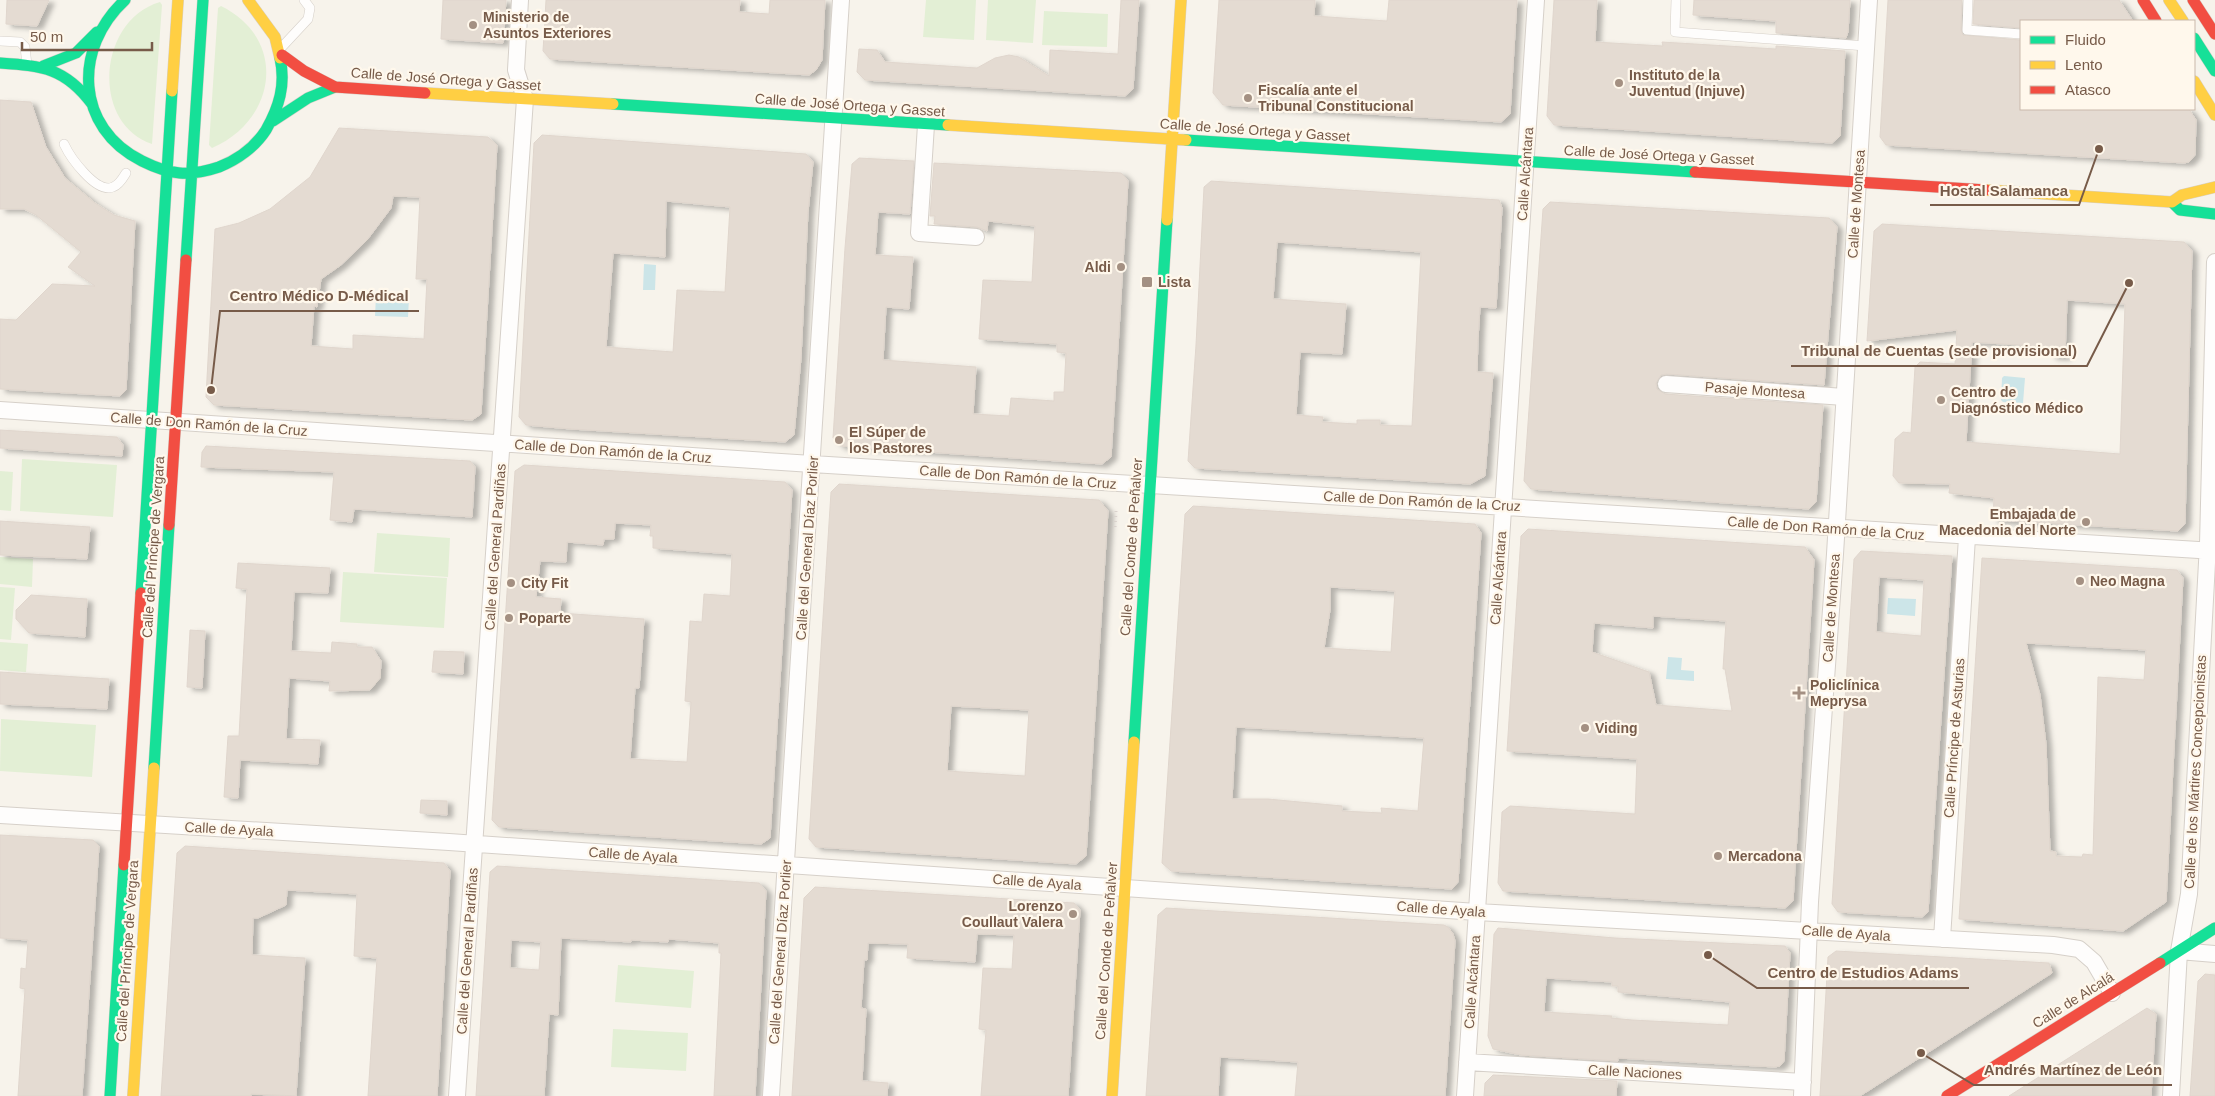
<svg xmlns="http://www.w3.org/2000/svg" width="2215" height="1096" font-family="Helvetica,sans-serif">
<style>
.green{fill:#e3efd5}
.water{fill:#cce5e8}
.building{fill:#e4dbd2;stroke:#e0d6cd;fill-rule:evenodd;filter:url(#shadow)}
.lines{fill:none;stroke-linecap:round;stroke-linejoin:round}
.lane-casing{stroke:#d6d0c9;stroke-width:10}
.street-casing{stroke:#d6d0c9;stroke-width:18}
.fast-casing{stroke:#d7cfc7;stroke-width:12}
.slow-casing{stroke:#d7cfc7;stroke-width:12}
.jam-casing{stroke:#d7cfc7;stroke-width:12}
.path{stroke:#dad2cd;stroke-width:3;stroke-dasharray:1 4;stroke-linecap:butt}
.lane{stroke:#fefdfc;stroke-width:9}
.street{stroke:#fefdfc;stroke-width:16}
.fast{stroke:#16e098;stroke-width:11}
.slow{stroke:#ffcf43;stroke-width:11}
.jam{stroke:#f24e42;stroke-width:11}
.poi-dot{fill:#a49082;stroke:#fff8ec;stroke-width:2}
.labels{text-anchor:middle;dominant-baseline:central;stroke-width:4.5;stroke-linejoin:round;paint-order:stroke}
.poi-label{font-size:14px;font-weight:bold;fill:#775b49;stroke:#fff8ec;text-anchor:start}
.street-label{font-size:14px;fill:#775b49;stroke:#fff8ec}
.leader{fill:none;stroke:#775b49;stroke-width:2}
.callout-dot{fill:#775b49;stroke:#fff8ec;stroke-width:2}
.callout-label{font-size:15px;text-anchor:middle;font-weight:bold;fill:#775b49;stroke:#fff8ec;stroke-width:4.5;stroke-linejoin:round;paint-order:stroke}
</style>
<defs>
<filter id="shadow"><feDropShadow dx="5.5" dy="3" stdDeviation="2.5" flood-color="#0004"/></filter>
</defs>
<rect width="100%" height="100%" fill="#f7f3eb"/>
<path class="green" d="M926 0H976L974 40 923 37Z
M988 0H1036L1033 43 986 40Z
M160 2 162 5 152 144C90 123 98 20 160 2Z
M221 6C288 39 277 120 212 148L209 145 218 8Z
M1044 11 1108 14 1107 47 1042 45Z
M22 459 117 465 113 517 20 511Z
M0 471 13 472 11 511 0 510Z
M377 533 450 538 448 577 374 572Z
M0 557 33 559 32 587 0 584Z
M343 572 447 578 444 628 340 622Z
M0 587 15 588 11 640 0 639Z
M0 642 28 644 26 672 0 670Z
M1 719 96 725 92 777 0 771Z
M618 965 694 971 691 1008 615 1002Z
M613 1029 688 1033 686 1071 611 1067Z"/>
<path class="water" d="M644 264 656 265 655 290H643Z
M376 296 409 298 408 317 375 316Z
M2004 376 2025 378 2023 403 2003 402 2001 400 2002 378Z
M1888 598 1916 599 1915 616 1887 614Z
M1668 657 1682 658 1681 670 1694 671V681L1666 679Z"/>
<path class="building" d="M7 0H49L37 26 6 24Z
M443 0H506L503 43 441 39Z
M546 0H740L739 12 769 14 770 0H825L822 60 816 70 809 75 550 59 543 51Z
M1121 0H1139L1133 89 1125 96 865 80 857 72 859 49 877 50 885 62 977 68 995 58 1009 55 1019 57 1049 76 1050 50 1118 54Z
M1219 0H1315L1314 16 1387 21 1389 0H1517L1510 114 1501 122 1223 105 1213 93Z
M1554 0H1597L1595 42 1663 46 1662 42 1776 49V46L1845 51 1840 136 1832 143 1554 125 1547 116Z
M1694 0H1850L1848 32 1846 38 1776 33V21L1693 15Z
M1888 0H1962L1961 30 1963 35 2021 40V109H2189L2196 120 2195 155 2189 162 2184 163 1886 145 1880 137Z
M1974 0H2119L2133 21H2021V28L1973 24Z
M0 100 31 102 46 147 65 178 95 203 114 215 135 221 126 390 120 396 0 389V319L16 320 52 284 95 286 68 267 81 252 36 215 24 209H0Z
M339 128 488 137 497 145 481 414 472 420 214 405 206 397 215 229 239 223 270 209 310 177ZM393 196 420 197 416 279H427L424 339 353 335V349L311 346 314 306 317 307 321 279 341 265 367 240 391 208Z
M542 135 806 154 813 162 808 212 801 358 794 435 785 442 571 429 526 425 519 417 534 143ZM666 201 730 207 725 292 677 290 673 352 606 347 613 253 665 257Z
M859 158 914 161 910 214 878 212 875 255 913 257 909 309 886 307 883 360 976 367 973 414 1009 416 1011 398 1054 401V392H1064L1066 353 1057 352V344L979 339 983 280 1032 282 1035 226 988 221 987 231 977 227 934 224 935 216H930L934 163 1121 173 1125 177 1128 181 1118 347 1111 457 1107 460 1102 464 840 446 833 438 845 248 852 164Z
M1211 181 1499 200 1502 208 1496 308 1480 307 1478 339 1477 372 1493 373 1485 476 1470 484 1195 468 1188 461 1196 345 1204 187ZM1277 242 1421 252 1412 426 1380 425V420H1357V424L1322 422 1323 417 1296 415 1300 352 1342 354 1346 304 1273 299Z
M1550 202 1829 218 1837 227 1824 385 1667 374 1661 375 1656 383 1657 389 1665 394 1823 405 1816 502 1809 509 1531 489 1524 481 1543 209Z
M1882 224 2184 242 2192 251 2185 524 2178 531 1993 520 1994 498 1949 493 1950 484 1899 483 1893 476 1895 439 1903 432 1911 433 1915 367 1920 362 1955 364 1957 330 1867 341 1874 231ZM2067 300 2125 304 2120 454 1966 442 1972 342 2052 347 2051 356 2065 357Z
M0 430 117 437 123 445 122 456 0 448Z
M206 446 470 461 475 467 472 517 354 509 352 522 330 520 334 472 201 467 202 452Z
M524 465 785 482 792 490 770 838 761 844 499 827 492 820 515 471ZM615 523 651 525 650 536H653V548L732 554 730 596 704 594 702 622 690 621 685 701 691 702 687 762 630 759 635 688H639L644 619 560 613 561 599 536 597 540 561 566 562 567 542 603 545 604 539H614Z
M839 484 1099 500 1108 511 1086 856 1076 864 816 847 809 839 831 492ZM951 706 1029 710 1025 776 947 771Z
M1193 506 1475 524 1481 533 1458 882 1452 889 1171 871 1162 863 1185 514ZM1330 587 1395 591 1391 652 1324 648 1330 610ZM1236 727 1424 738 1418 811 1381 808 1382 813 1342 811V806L1268 799H1232Z
M0 521 90 527 87 559 0 555Z
M1528 529 1805 547 1814 560 1793 901 1785 908 1503 891 1498 883 1502 812 1510 806 1635 814 1637 759 1507 751 1521 536ZM1653 616 1726 621 1723 669H1725L1732 711 1656 705 1649 672 1592 652 1594 623 1653 628Z
M1861 551 1952 556 1928 912 1922 917 1838 912 1832 904 1854 559ZM1879 577 1924 580 1921 636 1876 632Z
M1982 558 2177 570 2183 578 2166 902 2123 931 1959 919ZM2026 643 2146 650 2144 680 2098 677 2093 855 2083 854 2082 857 2056 856V852L2050 851 2046 744 2040 695Z
M238 563 330 568 328 593 294 592 291 651 331 653 332 642 357 644V647H372L381 661 380 678 370 690 329 691 330 681 289 678 286 739 320 740 318 764 240 760 238 798 224 797 228 736H239L247 589 236 588Z
M31 595 87 599 85 637 29 633 16 619V610Z
M190 630 205 631 202 688 187 687Z
M434 651 464 652 463 674 432 672Z
M0 672 109 679 107 709 0 704Z
M421 800 447 801V815L420 813Z
M0 835 93 840 99 846 82 1096H18L25 989 20 988 21 968 26 969 28 940 0 938Z
M185 846 444 863 450 871 437 1096H368L377 958 354 956 357 894 287 890 286 905 258 918H253L252 955 305 958 296 1096 251 1094V1096H161L177 853Z
M497 866 759 883 766 891 755 1096H714L721 953H719V943L669 939 668 942 631 940V942L561 938 558 1015 549 1014 544 1096H476L490 872ZM511 940 541 942 539 970 510 968Z
M815 887 1074 903 1080 910 1068 1096H981L986 1030 979 1029 983 968 1012 969 1014 935 977 934 975 962 907 958 908 944 868 943 867 960H864L861 1008 866 1009 862 1081 888 1083 887 1096H792L804 898Z
M1166 908 1444 925 1448 927 1453 934 1455 941 1445 1096H1295L1298 1062 1220 1057 1218 1096H1146L1158 915Z
M1498 928 1615 938 1785 946 1790 953 1784 1061 1780 1066 1775 1067 1618 1058V1061L1521 1055 1493 1049 1488 1036 1494 934ZM1546 978 1612 982V986H1618V992L1730 1002 1728 1025 1632 1020 1611 1018 1612 1016 1544 1012Z
M1836 951 2049 963 2052 973 1860 1096H1820L1828 957Z
M2205 974 2215 975V1096H2190L2198 981Z
M2147 1008 2156 1014 2151 1096H2009Z
M1493 1075 1617 1081 1616 1096H1484L1485 1083Z"/>
<g class="lines">
<defs>
<path id="lane" d="M1676 0 1675 32 1866 46
M1968 0 1967 30 2021 34
M0 41 20 42 25 47 27 65
M280 49 308 19 310 8 304 0
M64 144C70 157 96 194 113 187 119 185 123 178 126 173"/>
<path id="street" d="M926 125 919 233 976 237
M1666 384 1844 397
M0 410 812 464 2215 551
M0 815 449 842 1477 912 2053 945 2079 949 2094 962 2112 993
M1942 939 1967 537
M2179 951 2215 954
M1467 1062 1803 1082
M457 1096 525 99 516 70 520 0
M771 1096 841 0
M1465 1096 1536 0
M1802 1096 1810 902 1835 554 1869 0
M2171 1096 2179 951 2189 894 2208 544 2215 262"/>
<path id="fast" d="M125 0C73 48 75 128 142 161 170 175 189 177 219 167 237 160 255 147 266 130 279 107 286 85 280 58
M2194 38 2215 71
M0 63C43 66 65 68 92 104
M43 66 76 53 97 32
M613 104 948 125
M273 121 308 98 335 87
M1186 140 1695 172
M2172 202 2180 210 2215 214
M186 260 203 0
M141 593 172 91
M1134 742 1167 220
M154 768 169 525
M2160 963 2215 928
M110 1096 124 865"/>
<path id="slow" d="M248 0 275 37 280 58
M2169 0 2183 21
M2194 81 2215 115
M172 91 178 0
M425 93 613 104
M948 125 1186 140
M1986 190 2172 202 2182 195 2215 187
M1167 220 1181 0
M133 1096 154 768
M1112 1096 1134 742"/>
<path id="jam" d="M2143 0 2156 21
M2193 0 2215 34
M282 55 304 71 335 87 425 93
M1695 172 1986 190
M169 525 186 260
M124 865 141 593
M1947 1096 2160 963"/>
</defs>
<use href="#lane" class="lane-casing"/>
<use href="#street" class="street-casing"/>
<use href="#fast" class="fast-casing"/>
<use href="#slow" class="slow-casing"/>
<use href="#jam" class="jam-casing"/>
<path class="path" d="M1115 527 1116 511"/>
<use href="#lane" class="lane"/>
<use href="#street" class="street"/>
<use href="#fast" class="fast"/>
<use href="#slow" class="slow"/>
<use href="#jam" class="jam"/>
</g>
<g class="poi-dot">
<circle cx="473" cy="25" r="5"/>
<circle cx="1619" cy="83" r="5"/>
<circle cx="1248" cy="98" r="5"/>
<circle cx="1121" cy="267" r="5"/>
<rect x="1141" y="276" width="12" height="12" rx="2.5"/>
<circle cx="1941" cy="400" r="5"/>
<circle cx="839" cy="440" r="5"/>
<circle cx="2086" cy="522" r="5"/>
<circle cx="2080" cy="581" r="5"/>
<circle cx="511" cy="583" r="5"/>
<circle cx="509" cy="618" r="5"/>
<path d="M1796.5 685.5h5v5h5v5h-5v5h-5v-5h-5v-5h5z"/>
<circle cx="1585" cy="728" r="5"/>
<circle cx="1718" cy="856" r="5"/>
<circle cx="1073" cy="914" r="5"/>
</g>
<g class="labels">
<g class="poi-label">
<text x="483" y="17">Ministerio de<tspan x="483" dy="16">Asuntos Exteriores</tspan></text>
<text x="1629" y="75">Instituto de la<tspan x="1629" dy="16">Juventud (Injuve)</tspan></text>
<text x="1258" y="90">Fiscalía ante el<tspan x="1258" dy="16">Tribunal Constitucional</tspan></text>
<text x="1111" y="267" text-anchor="end">Aldi</text>
<text x="1158" y="282">Lista</text>
<text x="1951" y="392">Centro de<tspan x="1951" dy="16">Diagnóstico Médico</tspan></text>
<text x="849" y="432">El Súper de<tspan x="849" dy="16">los Pastores</tspan></text>
<text x="2076" y="514" text-anchor="end">Embajada de<tspan x="2076" dy="16">Macedonia del Norte</tspan></text>
<text x="2090" y="581">Neo Magna</text>
<text x="521" y="583">City Fit</text>
<text x="519" y="618">Poparte</text>
<text x="1810" y="685">Policlínica<tspan x="1810" dy="16">Meprysa</tspan></text>
<text x="1595" y="728">Viding</text>
<text x="1728" y="856">Mercadona</text>
<text x="1063" y="906" text-anchor="end">Lorenzo<tspan x="1063" dy="16">Coullaut Valera</tspan></text>
</g>
<g class="street-label">
<text transform="translate(446 79) rotate(4)">Calle de José Ortega y Gasset</text>
<text transform="translate(850 105) rotate(4)">Calle de José Ortega y Gasset</text>
<text transform="translate(1255 130) rotate(4)">Calle de José Ortega y Gasset</text>
<text transform="translate(1659 155) rotate(3)">Calle de José Ortega y Gasset</text>
<text transform="translate(1525 174) rotate(-86)">Calle Alcántara</text>
<text transform="translate(1856 204) rotate(-86)">Calle de Montesa</text>
<text transform="translate(1755 390) rotate(4)">Pasaje Montesa</text>
<text transform="translate(209 424) rotate(4)">Calle de Don Ramón de la Cruz</text>
<text transform="translate(613 451) rotate(4)">Calle de Don Ramón de la Cruz</text>
<text transform="translate(1018 477) rotate(4)">Calle de Don Ramón de la Cruz</text>
<text transform="translate(1422 501) rotate(3)">Calle de Don Ramón de la Cruz</text>
<text transform="translate(1826 528) rotate(4)">Calle de Don Ramón de la Cruz</text>
<text transform="translate(153 547) rotate(-86)">Calle del Príncipe de Vergara</text>
<text transform="translate(495 547) rotate(-86)">Calle del General Pardiñas</text>
<text transform="translate(1131 547) rotate(-86)">Calle del Conde de Peñalver</text>
<text transform="translate(807 548) rotate(-86)">Calle del General Díaz Porlier</text>
<text transform="translate(1498 578) rotate(-86)">Calle Alcántara</text>
<text transform="translate(1831 608) rotate(-86)">Calle de Montesa</text>
<text transform="translate(1954 738) rotate(-86)">Calle Príncipe de Asturias</text>
<text transform="translate(2195 772) rotate(-87)">Calle de los Mártires Concepcionistas</text>
<text transform="translate(229 829) rotate(3)">Calle de Ayala</text>
<text transform="translate(633 855) rotate(4)">Calle de Ayala</text>
<text transform="translate(1037 882) rotate(4)">Calle de Ayala</text>
<text transform="translate(1441 909) rotate(4)">Calle de Ayala</text>
<text transform="translate(1846 933) rotate(4)">Calle de Ayala</text>
<text transform="translate(127 951) rotate(-86)">Calle del Príncipe de Vergara</text>
<text transform="translate(467 951) rotate(-86)">Calle del General Pardiñas</text>
<text transform="translate(1106 951) rotate(-86)">Calle del Conde de Peñalver</text>
<text transform="translate(780 952) rotate(-86)">Calle del General Díaz Porlier</text>
<text transform="translate(1472 982) rotate(-86)">Calle Alcántara</text>
<text transform="translate(2073 1000) rotate(-32)">Calle de Alcalá</text>
<text transform="translate(1635 1072) rotate(3)">Calle Naciones</text>
</g>
</g>
<path class="leader" d="M2099 149L2079 205H1930M211 390L220 311H419M2129 283L2087 366H1791M1708 955L1757 988H1969M1921 1053L1974 1085H2172"/>
<g class="callout-dot">
<circle cx="2099" cy="149" r="5"/>
<circle cx="211" cy="390" r="5"/>
<circle cx="2129" cy="283" r="5"/>
<circle cx="1708" cy="955" r="5"/>
<circle cx="1921" cy="1053" r="5"/>
</g>
<g class="callout-label">
<text x="2004" y="196">Hostal Salamanca</text>
<text x="319" y="301">Centro Médico D-Médical</text>
<text x="1939" y="356">Tribunal de Cuentas (sede provisional)</text>
<text x="1863" y="978">Centro de Estudios Adams</text>
<text x="2073" y="1075">Andrés Martínez de León</text>
</g>
<rect x="2020" y="20" width="175" height="90" fill="#fff8ec" stroke="#c9b9ab"/>
<rect x="2030" y="36" width="25" height="8" fill="#16e098" stroke="#c9b9ab"/>
<text x="2065" y="45" font-size="15" fill="#775b49">Fluido</text>
<rect x="2030" y="61" width="25" height="8" fill="#ffcf43" stroke="#c9b9ab"/>
<text x="2065" y="70" font-size="15" fill="#775b49">Lento</text>
<rect x="2030" y="86" width="25" height="8" fill="#f24e42" stroke="#c9b9ab"/>
<text x="2065" y="95" font-size="15" fill="#775b49">Atasco</text>
<path d="M22 42v8h130v-8" fill="none" stroke="#775b49" stroke-width="2.5"/>
<text x="30" y="42" font-size="15" fill="#775b49" stroke="#fff8ec" stroke-width="4" paint-order="stroke">50 m</text>
</svg>
